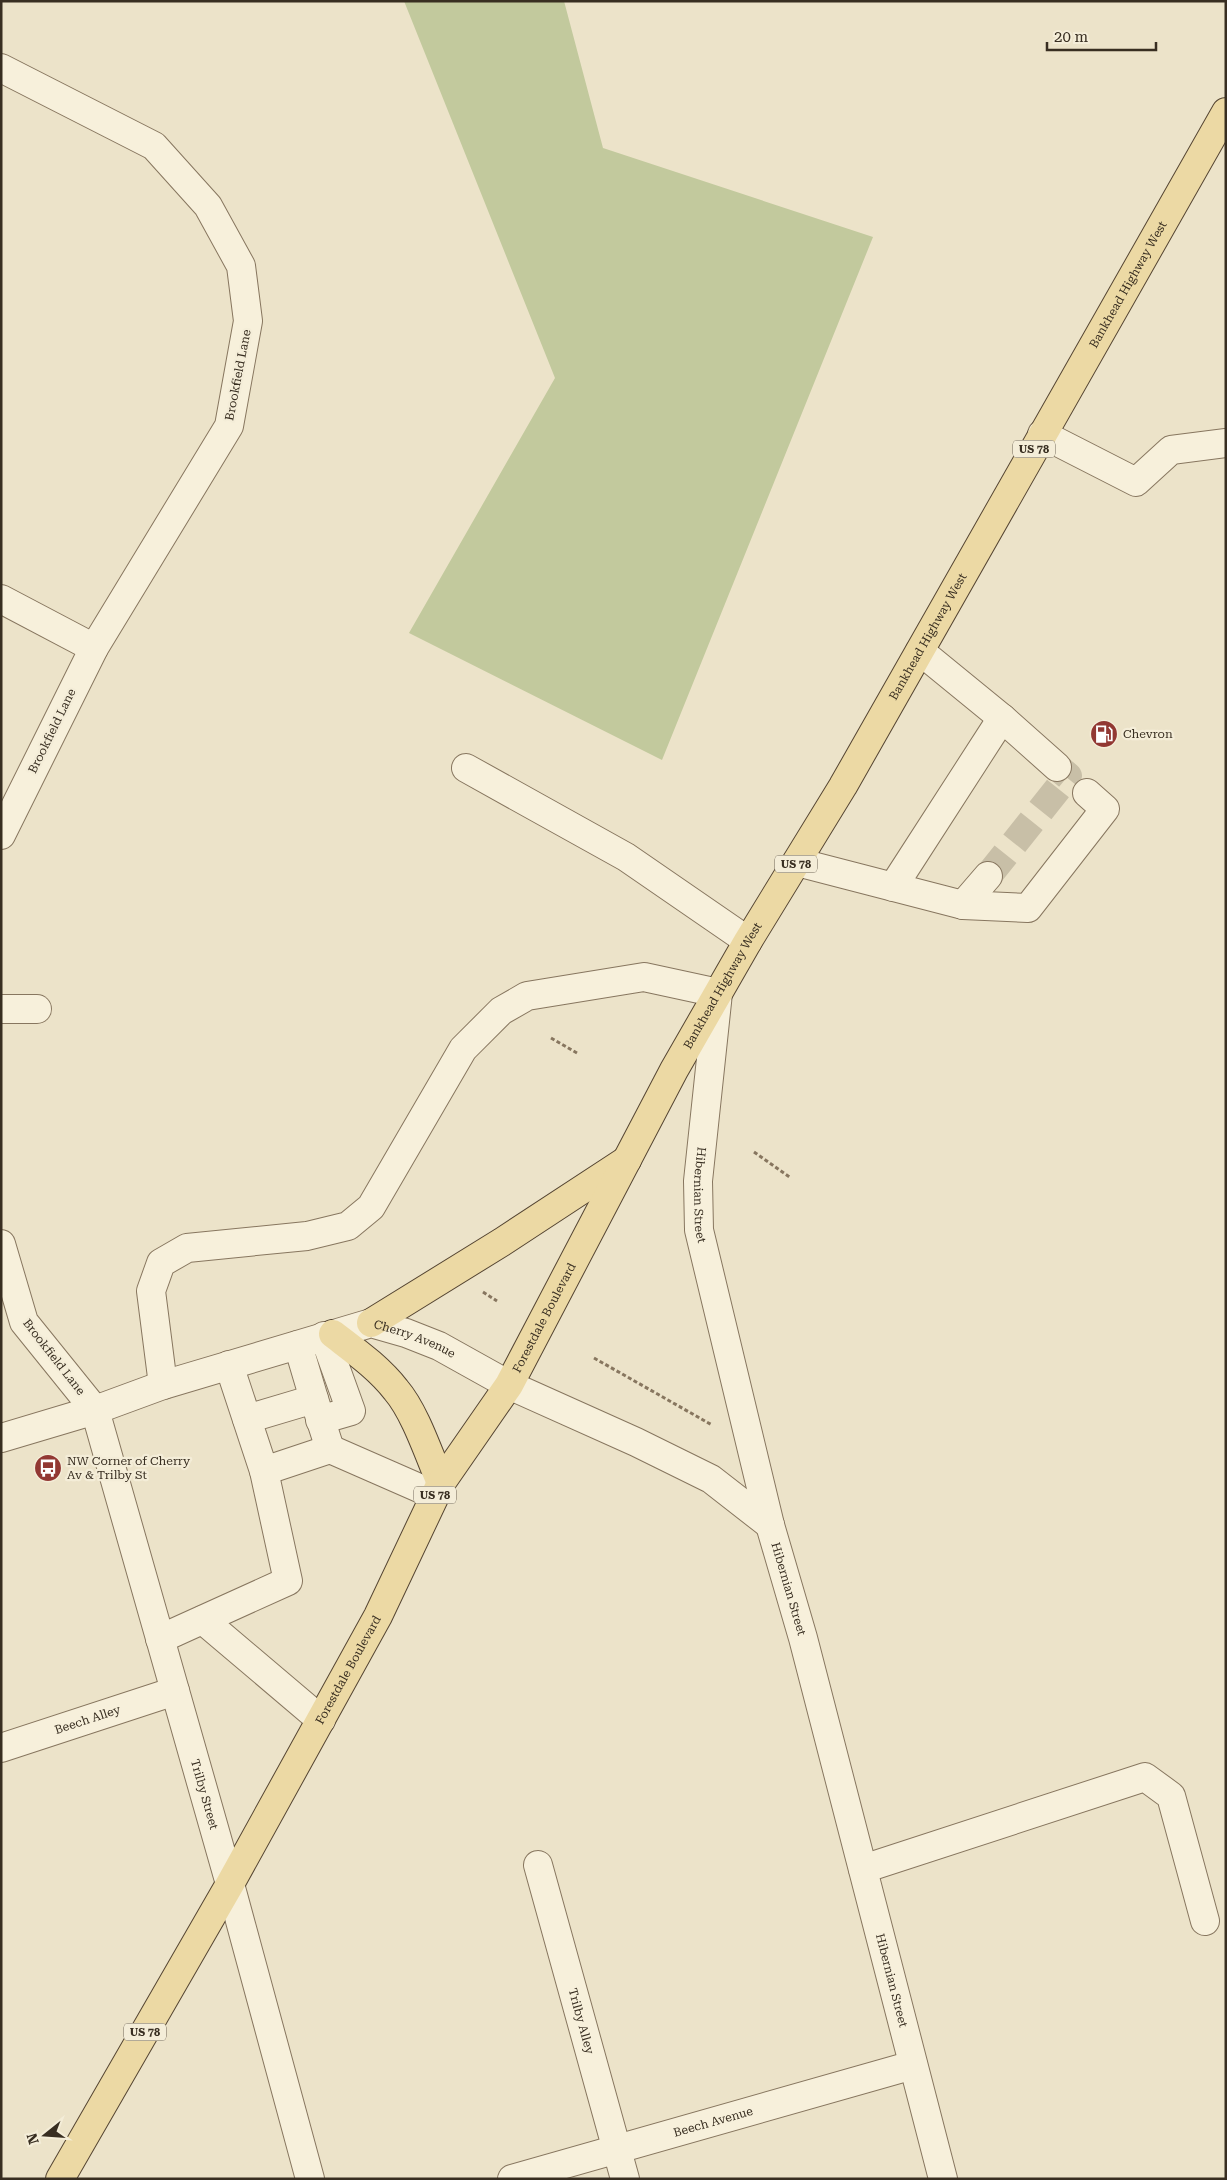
<svg xmlns="http://www.w3.org/2000/svg" width="1227" height="2180" font-family="'Roboto Serif',serif">
<style>
.green{fill:#c2c99d}
.lines{fill:none;stroke-linecap:round;stroke-linejoin:round}
.minor-tunnel{stroke:#c8bfa7;stroke-width:28;stroke-dasharray:28 14;stroke-linecap:butt}
.minor-casing{stroke:#87765f;stroke-width:30}
.major-casing{stroke:#554532;stroke-width:30}
.path{stroke:#87765f;stroke-width:3;stroke-dasharray:4 2.5;stroke-linecap:butt}
.minor{stroke:#f7f0db;stroke-width:28}
.major{stroke:#ecd9a4;stroke-width:28}
.labels{text-anchor:middle;dominant-baseline:central;stroke-width:4.5;stroke-linejoin:round;paint-order:stroke}
.shield{fill:#f4edd8;stroke:#706758;stroke-width:1}
.shield-label{font-size:11px;font-weight:bold;fill:#382e21}
.street-label{font-size:12px;fill:#382e21;stroke:#f4edd8}
.poi-label{font-size:12px;fill:#382e21;stroke:#f4edd8;text-anchor:start}
</style>
<rect width="100%" height="100%" fill="#ece3c9"/>
<!-- green -->
<path class="green" d="M404 1H564L603 148 873 237 662 760 409 633 555 378Z"/>
<g class="lines">
<!-- minor-tunnel -->
<path class="minor-tunnel" d="M988 876 1068 776 1057 767"/>
<!-- minor casing -->
<g class="minor-casing">
<g id="minor">
<path d="M1 68 154 146 208 206 241 266 248 321 229 426 94 648 1 835"/>
<path d="M1042 434 1136 482 1171 450 1226 443"/>
<path d="M1 599 94 648"/>
<path d="M920 651 1002 718 1057 767"/>
<path d="M466 768 626 857 748 941"/>
<path d="M797 862 963 905 988 876"/>
<path d="M893 887 1002 718"/>
<path d="M963 905 1028 908 1105 809 1087 793"/>
<path d="M1 1009H37"/>
<path id="s1" d="M1 1244 24 1322 95 1410 230 1884 310 2179"/>
<path d="M298 1345 314 1399"/>
<path d="M229 1365 264 1471 330 1449 435 1495"/>
<path id="s2" d="M163 1385 151 1291 161 1263 187 1248 307 1236 348 1226 371 1207 463 1049 501 1011 527 996 644 977 718 993 698 1181 699 1230 770 1525 803 1638 943 2179"/>
<path d="M247 1419 314 1399 330 1449"/>
<path d="M320 1420 351 1411 324 1336"/>
<path id="s3" d="M1 1438 95 1410 163 1385 371 1323 406 1333 439 1346 509 1385 636 1442 711 1479 770 1525"/>
<path d="M203 1620 321 1720"/>
<path d="M160 1639 288 1581 264 1471"/>
<path id="s4" d="M1 1748 175 1691"/>
<path id="s5" d="M538 1865 625 2179"/>
<path d="M863 1869 1145 1777 1171 1796 1205 1921"/>
<path id="s6" d="M512 2179 913 2065"/>
</g>
</g>
<!-- major casing -->
<g class="major-casing">
<g id="major">
<path d="M371 1323 502 1242 627 1160"/>
<path d="M333 1334C355 1351 379 1368 396 1390 415 1412 429 1455 441 1483"/>
<path id="s7" d="M60 2179 230 1884 378 1616 441 1483 509 1385 674 1070 748 941 843 786 1226 112"/>
</g>
</g>
<!-- path -->
<path class="path" d="M551 1038 577 1053
M754 1152 791 1178
M483 1292 497 1301
M594 1358 712 1425"/>
<!-- minor -->
<use href="#minor" class="minor"/>
<!-- major -->
<use href="#major" class="major"/>
</g>
<!-- icons -->
<defs>
<g id="fuel-disc" transform="scale(1.4375)"><circle r="9.5" fill="#923833" stroke="#f4edd8"/><path d="M-5.5-6h7V0h2V4h1.3V-2.5L3-4.5l.8-.8L6-3V5H2.5V1h-1V6h-7ZM-4.2-4.7v3.2H.2V-4.7Z" fill="#fff"/></g>
<g id="bus-disc" transform="scale(1.4375)"><circle r="9.5" fill="#923833" stroke="#f4edd8"/><path d="M-5-6H5V4H4V6H2V4H-2V6H-4V4H-5ZM-3.5-4V0h7V-4ZM-3.5 1.2v1.5H-2V1.2ZM2 1.2v1.5H3.5V1.2Z" fill="#fff"/></g>
</defs>
<g fill-rule="evenodd">
<use href="#fuel-disc" x="1104" y="734"/>
<use href="#bus-disc" x="48" y="1468"/>
</g>
<g class="labels">
<!-- shield labels -->
<g class="shield">
<rect x="1013" y="440.5" width="42" height="17" rx="4"/>
<rect x="775" y="855.5" width="42" height="17" rx="4"/>
<rect x="414" y="1486.5" width="42" height="17" rx="4"/>
<rect x="124" y="2023.5" width="42" height="17" rx="4"/>
</g>
<g class="shield-label">
<text x="1034" y="449">US 78</text>
<text x="796" y="864">US 78</text>
<text x="435" y="1495">US 78</text>
<text x="145" y="2032">US 78</text>
</g>
<!-- street labels -->
<g class="street-label">
<text stroke="none"><textPath href="#s7" startOffset="2176">Bankhead Highway West</textPath></text>
<text transform="translate(238 375) rotate(-79)">Brookfield Lane</text>
<text stroke="none"><textPath href="#s7" startOffset="1771">Bankhead Highway West</textPath></text>
<text transform="translate(52 731) rotate(-64)">Brookfield Lane</text>
<text stroke="none"><textPath href="#s7" startOffset="1366">Bankhead Highway West</textPath></text>
<text stroke="none"><textPath href="#s2" startOffset="1011">Hibernian Street</textPath></text>
<text stroke="none"><textPath href="#s7" startOffset="989">Forestdale Boulevard</textPath></text>
<text stroke="none"><textPath href="#s3" startOffset="434">Cherry Avenue</textPath></text>
<text transform="translate(54 1357) rotate(52)">Brookfield Lane</text>
<text stroke="none"><textPath href="#s2" startOffset="1416">Hibernian Street</textPath></text>
<text stroke="none"><textPath href="#s7" startOffset="585">Forestdale Boulevard</textPath></text>
<text stroke="none"><textPath href="#s4" startOffset="91">Beech Alley</textPath></text>
<text stroke="none"><textPath href="#s1" startOffset="594">Trilby Street</textPath></text>
<text stroke="none"><textPath href="#s2" startOffset="1821">Hibernian Street</textPath></text>
<text stroke="none"><textPath href="#s5" startOffset="162">Trilby Alley</textPath></text>
<text stroke="none"><textPath href="#s6" startOffset="209">Beech Avenue</textPath></text>
</g>
<!-- poi labels -->
<g class="poi-label">
<text x="1123" y="734">Chevron</text>
<text x="67" y="1461">NW Corner of Cherry<tspan x="67" dy="14">Av &amp; Trilby St</tspan></text>
</g>
</g>
<!-- border -->
<rect width="1227" height="2180" fill="none" stroke="#382e21" stroke-width="5"/>
<!-- north arrow -->
<g transform="translate(45 2135) rotate(253)" stroke="#f4edd8" stroke-width="4" paint-order="stroke">
<path d="M0-4L9 19L0 12L-9 19Z" fill="#382e21"/>
<text y="-8" font-size="14" font-weight="bold" text-anchor="middle" fill="#382e21">N</text>
</g>
<!-- scale -->
<path d="M1047 42v8h109v-8" fill="none" stroke="#382e21" stroke-width="2.5"/>
<text x="1054" y="42" font-size="15" fill="#382e21" stroke="#f4edd8" stroke-width="4" paint-order="stroke">20 m</text>
</svg>
